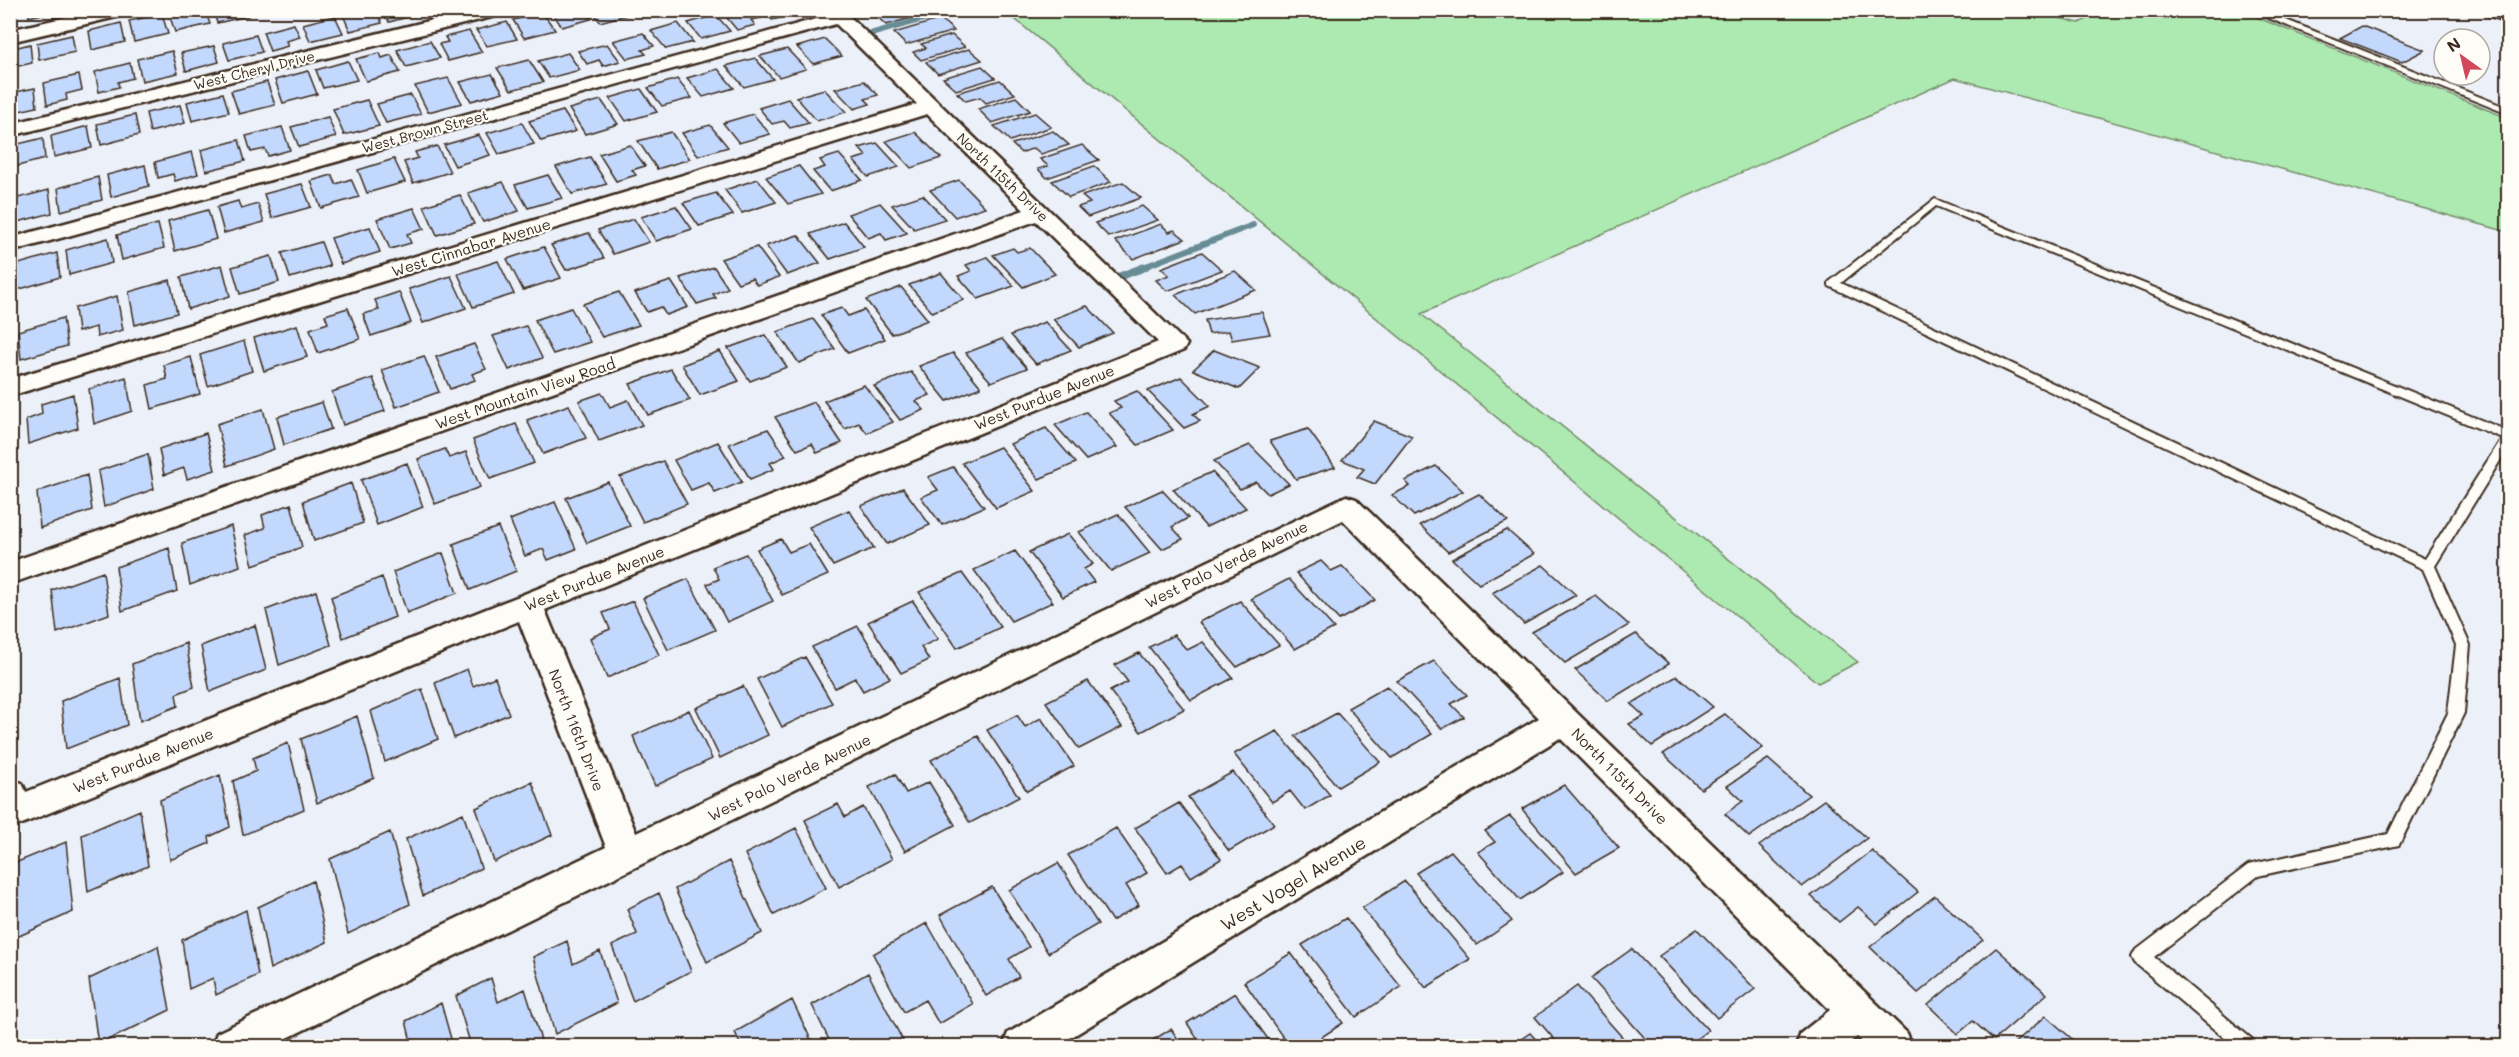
<svg xmlns="http://www.w3.org/2000/svg" width="2519" height="1057" font-family="Mali,sans-serif">
<style>
.green{fill:#adeab1;stroke:#748a68;stroke-width:1.5}
.lines{fill:none;stroke-linecap:round;stroke-linejoin:round}
.stream-far1{stroke:#678c95;stroke-width:6}
.stream{stroke:#678c95;stroke-width:8}
.building{fill:#c3d8fd;stroke:#3b2a1e;stroke-width:1.5}
.service-casing{stroke:#3b2a1e;stroke-width:4}
.minor-casing{stroke:#3b2a1e;stroke-width:5}
.service{fill:#fdfcf7;fill-rule:evenodd}
.minor{fill:#fdfcf7;fill-rule:evenodd}
.labels{text-anchor:middle;dominant-baseline:central;stroke-width:4.5;stroke-linejoin:round;paint-order:stroke}
.far-street-label{font-size:14px;fill:#3b2a1e;stroke:#fdfcf7}
.street-label{font-size:15px;fill:#3b2a1e;stroke:#fdfcf7}
.near-street-label{font-size:18px;fill:#3b2a1e;stroke:#fdfcf7}
</style>
<rect width="100%" height="100%" fill="#ecf1f9"/>
<filter id="ink" filterUnits="userSpaceOnUse"><feTurbulence type="fractalNoise" baseFrequency=".0167" numOctaves="2"/><feDisplacementMap in="SourceGraphic" scale="12" xChannelSelector="R" yChannelSelector="G"/><feConvolveMatrix kernelMatrix="1 2 1 2 8 2 1 2 1" color-interpolation-filters="sRGB"/></filter>
<g filter="url(#ink)">
<!-- green -->
<path class="green" d="M2032 11 2079 23 2104 11H2241L2508 118V232L1955 78 1421 314 1858 662 1818 683 1005 11Z"/>
<g class="lines">
<!-- stream-far1 -->
<path class="stream-far1" d="M860 37 954 10
M1141 268 1253 225"/>
<!-- stream -->
<path class="stream" d="M1110 280 1145 267"/>
</g>
<!-- building -->
<path class="building" d="M28 10H59L29 17Z
M181 10H205L210 24 175 32 170 17 182 14Z
M213 10H246L248 16 217 23Z
M360 10H376L382 23 350 31 343 15Z
M384 10H417L419 14 389 22Z
M585 10 591 19 562 27 551 11Z
M592 10H627L630 14 600 22Z
M728 10H754L761 18 751 20 755 25 737 30 722 12Z
M763 10H794L786 13 789 16 772 20Z
M882 10H922L925 14 886 25 873 13Z
M543 13 555 30 524 38 513 20Z
M162 14 168 34 134 42 129 21Z
M716 15 730 31 701 39 688 23Z
M335 16 343 33 310 41 303 24Z
M941 19 954 31 906 45 894 33Z
M507 22 517 39 487 46 476 30Z
M121 23 125 42 92 50 89 31Z
M678 23 693 42 666 49 651 31Z
M294 24 300 37 286 41 288 46 270 51 263 32Z
M2362 26 2425 50 2402 62 2340 38Z
M469 31 482 52 448 61 439 44 448 42 445 37Z
M643 33 654 46 642 50 646 54 627 59 613 41Z
M72 35 75 52 39 60 37 43Z
M256 35 262 52 229 60 223 43Z
M952 35 965 47 921 60 913 52 926 48 921 44Z
M825 39 842 56 813 64 797 47Z
M430 41 440 58 406 67 397 50Z
M30 44 32 63 10 68V49Z
M607 44 620 61 603 66 599 60 587 64 578 51Z
M214 46 219 62 186 71 181 53Z
M787 49 806 69 779 77 760 56Z
M969 49 982 60 938 74 926 62Z
M172 51 178 73 142 81 137 59Z
M380 53 382 58 391 55 400 72 366 81 356 59Z
M568 53 580 70 549 78 538 61Z
M755 58 773 79 744 87 726 66Z
M529 60 543 82 511 90 497 68Z
M348 61 357 80 323 88 316 70Z
M130 63 133 78 118 82 119 87 99 92 95 72Z
M982 66 995 78 956 90 943 78Z
M718 69 734 88 703 97 687 78Z
M308 71 317 94 283 103 275 80Z
M492 74 503 92 471 101 460 82Z
M79 75 82 90 66 94 67 100 47 105 44 83Z
M448 78 462 103 428 112 415 86Z
M677 79 692 98 662 106 648 88Z
M1000 80 1015 94 986 103 980 97 966 101 957 93Z
M864 81 878 95 865 99 870 104 854 109 835 89Z
M267 82 275 105 239 114 231 91Z
M35 88 37 107 10 113V93Z
M641 89 657 112 626 121 610 98Z
M824 89 846 112 817 121 796 97Z
M223 93 229 112 192 121 187 102Z
M411 95 421 114 386 123 377 104Z
M1016 97 1030 111 992 123 978 109Z
M788 99 809 123 790 128 784 121 772 124 759 108Z
M367 100 379 126 344 135 333 109Z
M601 100 618 124 585 134 569 109Z
M180 105 185 123 150 132 146 113Z
M563 111 576 131 541 141 529 121Z
M1035 113 1051 127 1010 141 994 126Z
M753 114 770 134 739 143 723 123Z
M135 115 139 135 101 145 97 124Z
M328 117 336 137 299 147 291 127Z
M522 123 534 144 499 154 487 133Z
M710 125 728 147 698 156 682 133Z
M88 126 92 148 54 157 51 136Z
M282 127 290 150 268 156 265 149 251 152 246 136Z
M1053 131 1069 145 1041 154 1034 148 1021 153 1012 144Z
M671 132 690 159 657 169 638 141Z
M915 132 941 158 911 168 886 141Z
M479 135 490 155 455 166 444 145Z
M43 138 45 159 10 168V146Z
M239 140 245 161 206 171 201 150Z
M877 143 899 167 868 177 853 160 866 156 859 148Z
M630 145 645 166 632 170 636 175 616 181 599 154Z
M1082 145 1099 160 1047 178 1038 169 1048 166 1040 159Z
M437 146 450 172 413 183 404 162 418 158 415 152Z
M192 152 198 174 175 181 173 174 158 178 155 162Z
M839 154 862 180 830 191 813 171 825 167 820 160Z
M590 157 607 184 572 194 556 167Z
M394 159 405 182 367 193 358 170Z
M145 165 149 186 111 197 107 175Z
M799 166 821 194 788 204 766 177Z
M1094 166 1111 182 1069 197 1052 181Z
M332 175 336 184 351 179 359 197 321 208 311 181Z
M548 175 562 198 528 208 515 185Z
M98 177 102 200 61 211 58 188Z
M758 179 776 202 742 213 725 190Z
M959 180 985 207 955 217 930 190Z
M503 182 519 211 483 222 468 193Z
M1123 182 1141 198 1088 217 1078 207 1090 203 1082 196Z
M302 184 311 207 272 218 264 194Z
M49 190 52 213 10 224V200Z
M716 193 733 215 699 226 683 203Z
M460 195 474 224 437 235 424 206Z
M923 195 945 219 914 229 892 205Z
M238 201 241 209 258 204 264 222 224 233 217 207Z
M880 203 907 233 886 240 881 233 868 238 848 214Z
M676 206 692 229 656 241 641 217Z
M1142 206 1158 220 1109 237 1095 223Z
M414 208 424 229 407 234 411 243 390 249 377 219Z
M208 210 216 239 175 251 168 221Z
M634 219 649 242 613 254 598 230Z
M844 222 864 247 830 259 810 234Z
M158 224 164 248 122 260 117 235Z
M1161 224 1169 232 1174 230 1185 239 1133 259 1115 241Z
M370 227 380 252 341 264 331 238Z
M589 233 604 258 566 270 551 245Z
M798 235 820 263 787 275 766 246Z
M108 238 112 263 69 275 66 250Z
M321 242 330 266 290 278 282 253Z
M544 247 561 278 523 290 507 259Z
M757 247 779 277 757 285 752 278 738 283 721 259Z
M1013 248 1017 252 1030 248 1055 274 1023 287 993 255Z
M1202 252 1222 270 1167 291 1156 280 1169 275 1161 268Z
M57 253 60 277 17 290 15 265Z
M271 256 279 282 240 294 232 267Z
M987 257 1014 286 978 299 958 276 971 271 966 265Z
M498 261 514 294 473 307 458 274Z
M222 265 230 296 188 309 181 277Z
M714 267 728 288 713 294 716 298 697 304 680 278Z
M1235 271 1256 290 1195 314 1175 295Z
M941 273 964 300 932 312 909 285Z
M451 276 466 308 423 323 409 289Z
M170 280 177 313 135 325 129 292Z
M671 281 688 307 666 315 661 307 647 312 635 293Z
M901 287 928 320 892 334 866 300Z
M399 292 411 323 371 336 363 314 379 310 375 300Z
M619 292 639 325 602 337 583 304Z
M117 296 123 330 97 337 96 327 78 332 75 308Z
M1087 306 1113 333 1079 347 1053 319Z
M348 308 360 339 318 353 310 329 328 323 325 315Z
M571 308 590 342 553 354 535 320Z
M842 308 848 316 864 310 885 339 848 353 821 315Z
M1262 312 1270 334 1232 340 1229 331 1209 334 1205 320Z
M63 318 67 346 21 359 18 331Z
M813 319 835 349 799 363 777 332Z
M1045 322 1071 350 1036 364 1011 335Z
M297 325 307 357 264 371 254 338Z
M526 326 542 358 509 370 493 336Z
M765 335 787 367 750 381 728 348Z
M1002 339 1027 368 991 382 966 353Z
M244 341 252 371 208 386 200 355Z
M474 344 486 369 472 374 475 380 450 389 436 357Z
M1214 350 1260 368 1239 389 1193 370Z
M720 351 739 381 700 395 682 365Z
M953 353 981 387 947 401 919 366Z
M424 356 439 392 396 407 382 370Z
M191 357 200 394 152 409 147 385 167 379 164 365Z
M671 369 690 400 648 415 630 384Z
M911 372 930 395 916 401 924 410 900 420 874 386Z
M126 377 132 411 94 424 89 389Z
M1181 377 1210 406 1193 414 1200 421 1184 428 1148 391Z
M373 378 385 411 343 425 332 392Z
M864 385 893 422 867 433 859 423 845 429 824 401Z
M1137 391 1173 430 1138 445 1109 413 1121 408 1114 401Z
M602 393 610 407 628 400 642 425 599 441 579 401Z
M73 394 78 428 28 444 26 420 42 414 41 404Z
M322 402 331 429 284 445 277 417Z
M814 402 842 443 817 453 812 444 797 450 775 417Z
M569 405 586 438 543 454 527 420Z
M263 409 274 449 227 466 217 424Z
M1086 412 1117 447 1086 460 1055 425Z
M1374 421 1412 436 1375 484 1357 477 1364 469 1342 460Z
M516 424 534 463 490 479 473 440Z
M1046 428 1076 463 1039 479 1010 444Z
M768 429 786 456 770 463 774 469 750 479 729 444Z
M1308 429 1335 467 1296 479 1270 441Z
M206 433 215 470 187 479 184 468 164 475 159 449Z
M718 442 742 482 715 493 709 483 691 490 674 460Z
M1250 445 1289 484 1268 494 1256 482 1240 489 1214 461Z
M1000 447 1035 491 996 508 962 463Z
M445 449 449 458 466 452 480 487 435 504 418 459Z
M148 454 154 489 104 507 98 471Z
M663 461 687 504 643 522 620 477Z
M407 463 423 507 377 525 361 480Z
M1436 466 1463 491 1414 516 1392 495 1410 486 1405 481Z
M953 467 984 507 942 525 921 497 938 490 928 477Z
M1212 472 1246 508 1206 527 1173 489Z
M87 475 92 510 40 528 37 492Z
M608 482 630 526 587 543 566 498Z
M351 483 363 523 314 541 303 501Z
M903 488 930 525 887 544 861 506Z
M1162 490 1188 518 1172 527 1183 539 1162 549 1125 507Z
M1479 494 1508 521 1448 552 1420 525Z
M555 502 576 549 548 560 543 549 525 556 510 520Z
M291 504 302 547 253 565 245 535 265 528 262 515Z
M849 510 874 548 833 566 809 527Z
M1118 514 1150 553 1111 571 1079 532Z
M231 526 240 566 190 585 182 543Z
M498 527 516 571 470 590 453 544Z
M1507 530 1534 554 1479 584 1452 559Z
M1068 534 1093 564 1084 569 1094 582 1063 597 1029 552Z
M781 539 789 552 809 544 828 575 782 595 757 549Z
M169 548 177 591 122 611 116 567Z
M1015 551 1053 602 1011 621 974 570Z
M443 553 457 593 407 613 393 572Z
M746 554 773 601 727 622 707 584 719 579 713 567Z
M1321 561 1331 571 1342 566 1375 600 1339 620 1296 573Z
M1543 565 1576 595 1524 624 1492 593Z
M103 572 109 614 57 633 52 590Z
M962 573 1001 627 957 648 919 592Z
M382 577 395 617 343 638 331 597Z
M688 579 715 630 668 650 643 598Z
M1289 579 1334 628 1295 649 1251 599Z
M316 591 331 645 279 665 266 610Z
M1596 596 1629 625 1565 663 1532 632Z
M633 601 659 655 607 678 590 638 610 629 603 613Z
M913 601 938 639 921 647 929 660 901 673 868 622Z
M1240 601 1279 645 1237 667 1199 622Z
M255 625 266 670 210 692 201 646Z
M858 626 890 678 863 691 855 678 835 688 812 647Z
M1636 634 1669 664 1608 701 1575 670Z
M1174 635 1187 650 1203 642 1233 678 1191 700 1149 647Z
M186 643 194 687 176 694 178 706 140 721 132 664Z
M1139 653 1184 709 1141 732 1110 691 1128 682 1115 665Z
M805 657 832 703 782 727 757 679Z
M1434 661 1467 695 1451 704 1464 717 1442 729 1397 681Z
M467 669 473 686 495 677 509 714 454 738 435 683Z
M1677 676 1713 707 1652 746 1629 724 1644 716 1631 704Z
M120 678 127 725 66 749 61 701Z
M1088 681 1122 727 1079 749 1046 702Z
M743 686 768 735 720 758 696 708Z
M1387 686 1432 734 1392 758 1348 708Z
M422 689 438 739 385 762 371 711Z
M689 710 712 759 655 786 633 736Z
M1337 713 1380 762 1338 787 1295 736Z
M1725 714 1763 748 1701 789 1663 754Z
M1017 715 1025 727 1041 718 1074 766 1027 791 987 730Z
M357 716 374 778 317 803 301 739Z
M1277 731 1330 795 1305 810 1290 791 1272 802 1234 754Z
M978 736 1019 797 970 823 931 760Z
M288 743 304 809 243 835 233 781 256 771 253 758Z
M1768 759 1809 795 1749 837 1725 814 1743 801 1727 786Z
M1233 772 1274 824 1229 851 1188 797Z
M895 774 906 793 929 782 955 825 905 851 869 787Z
M220 775 230 827 209 837 210 843 170 860 160 800Z
M532 782 552 835 494 862 476 808Z
M1564 785 1619 848 1576 873 1522 809Z
M1824 800 1867 838 1802 887 1759 846Z
M1179 803 1221 859 1191 877 1182 864 1167 873 1135 828Z
M838 804 845 817 863 807 892 859 839 887 805 820Z
M140 810 148 866 88 892 82 835Z
M463 813 481 868 423 896 406 839Z
M1510 816 1563 872 1520 900 1478 852 1495 842 1485 831Z
M796 828 826 888 774 915 745 854Z
M1116 828 1147 873 1126 885 1139 905 1112 921 1068 855Z
M390 832 410 904 348 934 330 859Z
M66 842 73 912 10 940V865Z
M1451 851 1512 921 1477 945 1416 873Z
M1872 851 1918 892 1877 924 1858 907 1839 922 1811 896Z
M729 861 762 933 707 962 675 889Z
M1058 863 1098 924 1048 953 1009 890Z
M313 881 327 942 270 969 258 907Z
M1405 881 1470 959 1426 988 1362 908Z
M992 887 1029 947 1009 959 1019 977 986 996 940 915Z
M659 893 691 971 633 1001 612 946 637 934 627 909Z
M1935 896 1983 940 1918 993 1870 947Z
M246 910 258 975 216 995 213 978 189 989 182 940Z
M1346 918 1401 987 1356 1017 1302 945Z
M927 923 973 1004 939 1024 925 1000 904 1012 873 954Z
M1697 929 1755 989 1717 1018 1659 956Z
M567 941 573 964 600 951 617 1003 555 1034 533 957Z
M158 946 170 1010 98 1045 89 979Z
M1996 948 2047 994 1994 1040 1973 1021 1958 1034 1928 1005Z
M1632 949 1708 1030 1687 1046H1652L1591 978Z
M1291 953 1343 1023 1308 1046H1289L1244 982Z
M868 973 904 1043 898 1046H832L812 1005Z
M491 978 498 1002 525 989 541 1040 529 1046H471L456 996Z
M1577 986 1630 1046H1560L1535 1017Z
M1235 993 1273 1046H1202L1187 1023Z
M792 1000 814 1046H741L735 1032Z
M441 1003 453 1046H412L406 1021Z
M2046 1016 2080 1046H2011Z
M1171 1029 1183 1046H1143Z
M1530 1033 1542 1046H1511Z"/>
<g class="lines">
<!-- service casing -->
<g class="service-casing">
<path id="service" d="M2248 10H2261L2508 108V114Z
M1935 199 2508 431V448L2435 566 2470 645 2464 713 2399 845 2258 876 2154 957 2253 1040 2256 1046H2234L2135 963 2132 957 2135 951 2248 865 2388 834 2448 713 2456 645 2423 569 1829 286V282ZM1936 206 2502 438 2425 559 1841 283Z"/>
</g>
<!-- minor casing -->
<g class="minor-casing">
<path id="minor" d="M97 10H132L129 14 10 42V30Z
M473 10H507L504 14 10 136V124Z
M823 10H843L1187 344 1184 350 545 610 636 833 1346 496 1356 499 1907 1033 1912 1046H1867L1857 1037 1845 1046H1796L1801 1033 1830 1010 1560 738 1057 1046H1003L1008 1033 1539 718 1343 520 271 1046H212L217 1033 606 847 519 621 12 828 10 779 22 783 26 792 1158 342 1036 221 10 584V562L1024 210 927 114 10 396V379L917 104 836 24 10 252V238L827 16Z
M2482 10 2508 11V22L2485 14Z"/>
</g>
<!-- service -->
<use href="#service" class="service"/>
<!-- minor -->
<use href="#minor" class="minor"/>
</g>
</g>
<g class="labels">
<!-- far-street labels -->
<g class="far-street-label">
<text transform="translate(254 70) rotate(-14)">West Cheryl Drive</text>
<text transform="translate(425 131) rotate(-15)">West Brown Street</text>
<text transform="translate(1003 177) rotate(44)">North 115th Drive</text>
</g>
<!-- street labels -->
<g class="street-label">
<text transform="translate(471 247) rotate(-17)">West Cinnabar Avenue</text>
<text transform="translate(525 393) rotate(-19)">West Mountain View Road</text>
<text transform="translate(1044 397) rotate(-22)">West Purdue Avenue</text>
<text transform="translate(1226 564) rotate(-26)">West Palo Verde Avenue</text>
<text transform="translate(594 578) rotate(-22)">West Purdue Avenue</text>
<text transform="translate(577 730) rotate(69)">North 116th Drive</text>
<text transform="translate(143 760) rotate(-22)">West Purdue Avenue</text>
<text transform="translate(1620 776) rotate(45)">North 115th Drive</text>
<text transform="translate(789 777) rotate(-26)">West Palo Verde Avenue</text>
</g>
<!-- near-street labels -->
<g class="near-street-label">
<text transform="translate(1293 883) rotate(-31)">West Vogel Avenue</text>
</g>
</g>
<!-- margin -->
<rect width="2519" height="1057" fill="none" stroke="#fdfcf7" stroke-width="36"/>
<rect x="18" y="18" width="2483" height="1021" fill="none" stroke="#3b2a1e" stroke-width="2" filter="url(#ink)"/>
<!-- north arrow -->
<g transform="translate(2462 57) rotate(326)"><circle r="28" fill="#fdfcf7" stroke="#afa8a0" stroke-width="1.5"/>
<path d="M0-4.5L10 22L0 15L-10 22Z" fill="#d1495b"/>
<text y="-9" font-size="16" font-weight="bold" text-anchor="middle" fill="#3b2a1e">N</text>
</g>
</svg>
